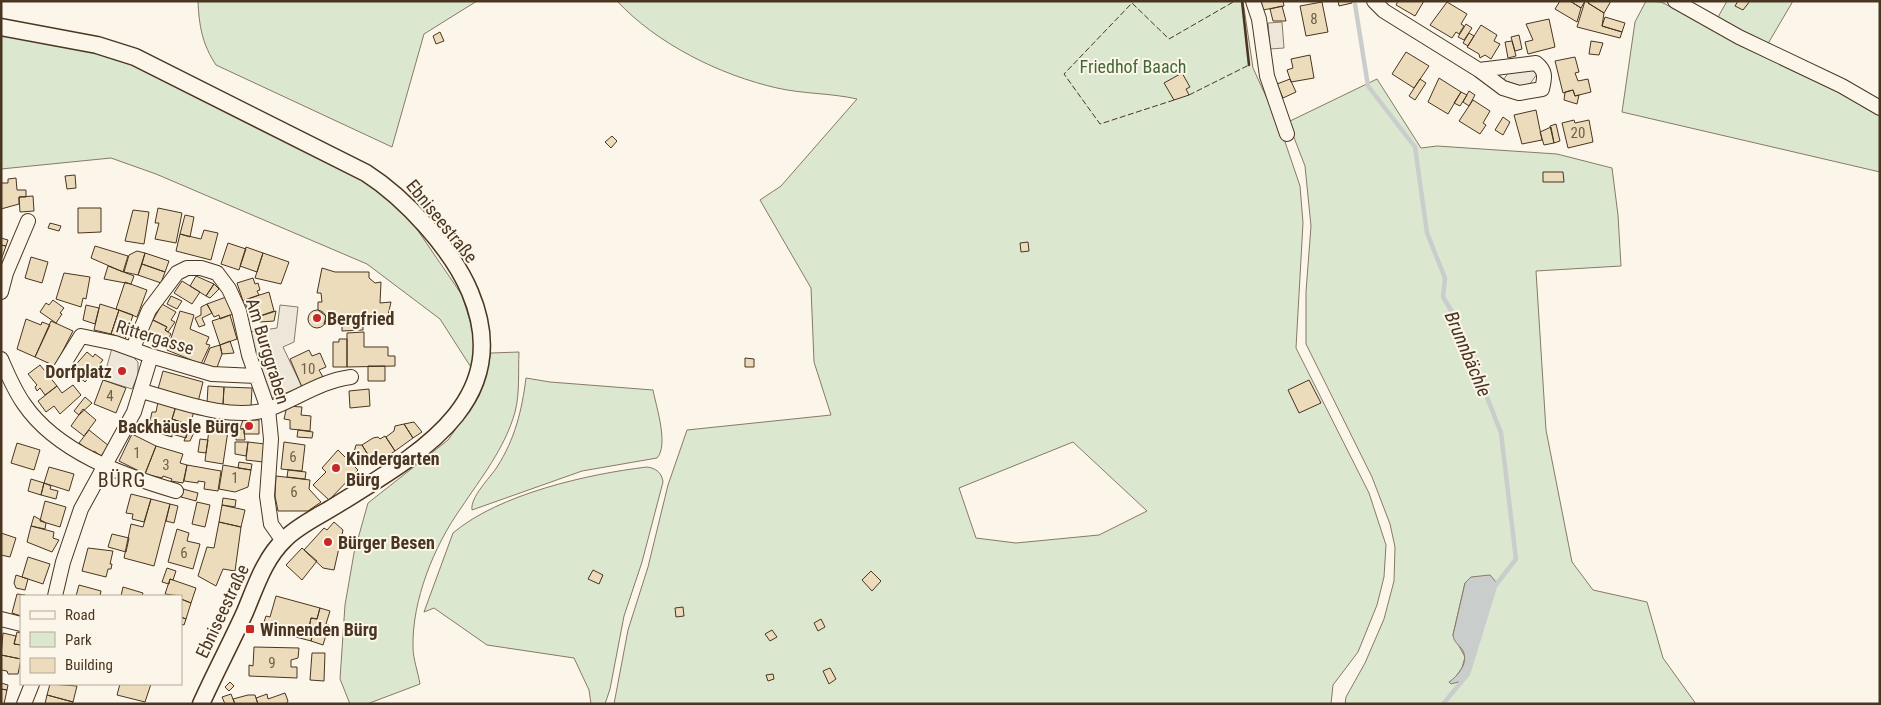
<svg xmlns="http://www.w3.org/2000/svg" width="1881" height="705" font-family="'Roboto Condensed',sans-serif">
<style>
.green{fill:#dce7d0;stroke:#887966;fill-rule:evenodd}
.parking{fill:#ede7d9;stroke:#887966}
.water{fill:#c9cecd;stroke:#887966}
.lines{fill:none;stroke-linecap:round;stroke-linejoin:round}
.stream{stroke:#c9cecd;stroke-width:4.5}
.building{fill:#ecdcbc;stroke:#4a3520}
.minor-casing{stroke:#4a3520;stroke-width:16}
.tertiary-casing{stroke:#4a3520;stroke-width:19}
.minor{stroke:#fbf6e9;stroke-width:14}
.tertiary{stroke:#fbf6e9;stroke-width:16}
.fence{stroke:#4a3520;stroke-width:1;stroke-dasharray:6 2.5;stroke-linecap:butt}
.wall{stroke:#4a3520;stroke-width:2.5}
.poi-dot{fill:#c62828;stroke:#fbf6e9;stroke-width:2}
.labels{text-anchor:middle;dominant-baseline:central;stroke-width:4;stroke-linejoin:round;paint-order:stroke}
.number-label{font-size:15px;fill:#725f47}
.park-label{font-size:18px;fill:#436837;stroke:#fbf6e9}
.street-label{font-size:18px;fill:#4a3520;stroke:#fbf6e9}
.poi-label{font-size:18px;font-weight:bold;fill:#4a3520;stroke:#fbf6e9;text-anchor:start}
.water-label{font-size:19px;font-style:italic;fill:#4a3520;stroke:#fbf6e9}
.quarter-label{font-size:20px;letter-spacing:1px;fill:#4a3520;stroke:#fbf6e9}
</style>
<rect width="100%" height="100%" fill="#fbf6e9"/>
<!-- green -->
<path class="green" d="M198 1H477L424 34 392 147 216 65C202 44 199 25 198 1Z
M617 1H1243L1253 68 1280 127 1300 186 1303 223 1296 348 1369 493 1386 545 1384 577 1377 605 1358 652 1333 685 1331 704H614L628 630 648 567 668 485 687 430 831 415 814 362 811 288 760 200 781 186 857 99C831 93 803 94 777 88 720 75 657 44 617 1ZM1073 442 1147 511 1099 535 1016 543 976 538 959 488Z
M1646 1 1661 2 1853 97 1880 114V172L1622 112 1635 22Z
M1727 1H1793L1766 47 1717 19Z
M1 31 68 43 133 62 379 188 412 222 462 295 474 334V372L440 319 367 264 156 174 111 158 1 169Z
M1377 79 1421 148 1437 146 1557 154 1612 168 1618 215 1621 266 1536 271 1546 430 1572 562 1593 590 1647 602 1663 658 1696 704H1345L1346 697 1365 663 1384 619 1394 581 1395 547 1390 524 1372 477 1306 344V292L1311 226 1305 166 1288 122ZM1465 583 1495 586 1468 674 1462 681 1454 679 1462 668 1465 657 1453 635Z
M519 352C518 372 520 393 515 412 505 448 481 478 461 508 434 546 412 600 413 647 413 659 418 672 420 684L367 704H350L340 679 345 605 354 553 368 503 448 440 479 396 491 353Z
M526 378 550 382 653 390C656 406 669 445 657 458L582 471 472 510C470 497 490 478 497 467 515 439 522 410 526 378Z
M647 467C656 468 662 473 663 482L642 562 624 616 610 689 605 704H591L589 690 574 658 487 645 434 608 424 612 453 533C499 494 588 474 647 467Z"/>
<!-- parking -->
<path class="parking" d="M1282 22 1284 48 1270 49 1268 23Z
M1529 67 1537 74 1527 88 1503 80 1512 68Z
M280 305 298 307 294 342 283 347 302 387 272 398 262 378 250 332 277 328Z
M112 348 130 354 138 362V375L132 389 103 380Z"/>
<!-- water -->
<path class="water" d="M1490 575 1496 582 1495 586 1468 674 1462 681 1451 684 1449 682C1458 676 1469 662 1463 651 1459 644 1454 643 1453 635L1465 583 1471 577Z"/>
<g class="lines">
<!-- stream -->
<path class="stream" d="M1355 4 1368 86 1415 147 1427 233 1445 278 1443 297 1457 320 1501 433 1516 559 1495 586 1468 674 1443 704"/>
</g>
<!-- building -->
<path class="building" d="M1261 1H1283L1284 6 1263 10Z
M1338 1H1352V3L1339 6Z
M1398 1H1424L1415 16 1396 5Z
M1560 1H1570L1581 8 1577 22 1555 9Z
M1570 1H1585L1581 8Z
M1585 1H1589L1588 3 1604 13 1602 26 1622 32 1620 38 1577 27Z
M1589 1H1611L1604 13 1588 3Z
M1738 1H1750L1743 10 1735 6Z
M1322 2 1328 32 1306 36 1300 6Z
M1447 2 1467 14 1461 24 1464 26 1459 34 1456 32 1452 38 1430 25Z
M1282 6 1286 21H1273L1270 9Z
M1605 17 1625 23 1622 32 1602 26Z
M1549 19 1555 47 1528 54 1525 42 1533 40 1526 24Z
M1466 24 1472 28 1464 40 1458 37Z
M1481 25 1497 35 1494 41 1500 44 1491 59 1485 55 1480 58 1479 54 1467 47Z
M440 32 444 41 436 44 433 36Z
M1469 33 1474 36 1468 46 1463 43Z
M1519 35 1522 49 1515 51 1511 37Z
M1512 41 1516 56 1508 58 1505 42Z
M1591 41 1603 43 1599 55 1589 54Z
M1406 52 1429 66 1414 88 1392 74Z
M1310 55 1314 78 1291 82 1287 70 1293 68 1291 59Z
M1575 57 1579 72 1575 73 1578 81 1588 79 1591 92 1575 96 1573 90 1563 93 1555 61Z
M1182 73 1190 87 1186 89 1189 95 1174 100 1164 83Z
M1439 78 1461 92 1448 114 1428 102Z
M1290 79 1296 92 1283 98 1277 84Z
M1420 79 1426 83 1415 100 1409 96Z
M1573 90 1575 96 1579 95 1577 104 1564 100 1565 92Z
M1469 91 1475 95 1469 106 1463 102Z
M1461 92 1467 95 1460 106 1454 103Z
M1473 100 1490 111 1483 123 1486 125 1480 134 1459 121Z
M1536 110 1542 140 1522 144 1514 115Z
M1503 117 1510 122 1503 135 1495 130Z
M1574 120 1575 123 1589 120 1593 142 1568 148 1562 123Z
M1556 124 1560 141 1554 143 1550 126Z
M1551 127 1554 143 1544 145 1540 132Z
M612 136 617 141 611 148 605 142Z
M1543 172H1563L1564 182H1543Z
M75 175 76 188 67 189 65 176Z
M16 178 17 190H26V197H19V204L1 209V183H8V179Z
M33 196 34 211 20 212 19 197Z
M78 208H101V232L78 233Z
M158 208 182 213 176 243 155 239 159 223H155Z
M133 210 149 212 144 244 125 241Z
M185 215 194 217 190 237 180 234Z
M50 223 61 226 59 231 48 228Z
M204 230 218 233 211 260 176 251 180 234 201 239Z
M1 238 8 240 6 246 1 245Z
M1028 242 1029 251 1021 252 1020 243Z
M228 243 246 249 239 270 221 264Z
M1 245 6 246 1 260Z
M95 246 128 256 123 272 91 258Z
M246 247 263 253 257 272 240 266Z
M137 251 145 253 138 275 124 272 129 255Z
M145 253 169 261 165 272 142 264Z
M263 253 289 262 281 284 255 278Z
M31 257 48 262 42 283 25 278Z
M142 264 165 272 161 283 138 275Z
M108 266 134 276 131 284 104 279Z
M322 268 335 272H369V278L375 283 381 282 380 303 391 302 386 324 366 325V322L363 323V330L342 331V323L324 324 326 316 318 310V302H322L321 293H317Z
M64 273 90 277 86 299 83 298 81 307 56 299Z
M196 276 214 284 206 296 190 286Z
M253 278 255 284 258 283 260 290 257 291 259 295 243 301 237 283Z
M182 281 200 292 192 304 174 293Z
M125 282 147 290 137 317 116 309Z
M214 284 219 289 210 298 206 296Z
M269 292 274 311 251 319 244 300Z
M171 296 182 301 177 309 167 304Z
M226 297 233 314 220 319 219 315 214 317 207 304Z
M53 300 64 308 60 313 62 314 56 323 40 312 46 303 49 305Z
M100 304 119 310 111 334 94 330Z
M162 304 176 312 171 320 175 322 168 332 165 330 167 327 153 320Z
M207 304 212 313 202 318 205 325 199 327 195 318 201 315V307Z
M86 305 99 308 95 324 83 320Z
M119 310 133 315 125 339 111 334Z
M308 319a9 9 0 1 1 18 0a9 9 0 1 1-18 0Z
M180 311 194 315 190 329 209 337 206 344 210 345 201 364 167 350Z
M276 311 274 321 260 322 258 317Z
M230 315 237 339 220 345 212 321Z
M26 319 41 325 42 322 50 325 35 357 17 349Z
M153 320 167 327 165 330 171 334 163 347 143 337Z
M51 321 73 331 55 366 35 357Z
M364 332V347H388V356H395V366L347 367V333Z
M339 339H347V367H333V342H339Z
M230 341 234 353 222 354 220 345Z
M220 345 222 354 216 370 203 365 210 348Z
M309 350 312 356 320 353 326 367 319 370 323 377 302 387 290 359Z
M87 352 93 357 95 354 103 360 85 382 71 370Z
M745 358 754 359V367H745Z
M40 365 57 386 45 395 40 388 37 391 35 387 37 385 28 374Z
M368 366H385V381H368Z
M163 371 203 382 198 402 158 389Z
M103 380 126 388 116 413 94 404Z
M1309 380 1321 403 1299 413 1288 390Z
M73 385 81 395 60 414 54 406 46 412 38 401 57 386 62 393Z
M208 386 224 387 223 405 207 404Z
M224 387 252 388 251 407 228 409V405H223Z
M369 389 370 406 350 408 349 391Z
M85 397 92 403 79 415 74 411Z
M158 402 176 406 172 419 190 425 186 438 172 434V437L148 430 152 412H156Z
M176 406 194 411 190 425 172 419Z
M287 406 302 407 301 415 311 416 310 431 290 429V420L284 419Z
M83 409 96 420 84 436 71 426Z
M243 420H259V434H244V429L240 428Z
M146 421 149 424 148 430 150 432 148 434 140 426Z
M210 422 229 424 223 464 205 461Z
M414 422 422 432 413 438 404 424Z
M404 424 413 438 395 451 386 437 394 431 395 426Z
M190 426 196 428 190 441H184Z
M237 429H244L245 440H236Z
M89 430 109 446 101 456 94 451 92 453 79 443Z
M298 430 313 432 312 438 297 437Z
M132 434 156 446 145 474 119 461Z
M385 436 395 451 374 465 362 445 373 438 378 437 380 439Z
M200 439 208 440 206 453 198 452Z
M235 442H248L246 456 235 454Z
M248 442 265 444 263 462 246 460Z
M284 442 305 445 302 471 281 469Z
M17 443 40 450 34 470 11 463Z
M356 445H362L369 456 362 461 354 452Z
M156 446 183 454 180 463 187 465 183 483 171 481 172 479 163 476 162 478 145 474Z
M338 450 358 470 329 500 313 485 326 472 322 468Z
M239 462 252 464 251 470 238 468Z
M187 465 221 471 218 491 204 489 205 482 198 481V483L184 481Z
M223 465 251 470 248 487 235 492 219 489Z
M49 467 74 474 69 491 44 483Z
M288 470 306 472 305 479 287 477Z
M276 476 310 480 309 489 321 502 308 511H278L275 496Z
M31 479 44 483 41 495 28 491Z
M44 483 51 486 50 489 58 491 56 499 41 495Z
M183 489 198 493 196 501 181 497Z
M131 494 151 499 144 522 132 519 133 514 126 513Z
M223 498 236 500 235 507 222 505Z
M151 499 170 504 154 566 124 558 131 524 143 527Z
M45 501 66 507 60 527 40 521Z
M197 502 210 505 205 527 192 524Z
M170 504 178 506 174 523 166 521Z
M222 505 245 510 241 527 219 522Z
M34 516 46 523 45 529 31 526Z
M219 522 241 527 235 571 223 569 216 586 198 576 207 547 214 548Z
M334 522 343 530 334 570 323 568 304 550 324 528 327 530Z
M31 526 54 532 53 538 59 540 52 552 27 542Z
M177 529 189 533 187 541 200 544 193 569 168 562Z
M1 533 16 538 10 557 1 555Z
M112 534 129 538 126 552 108 547Z
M88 548 113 551 110 564H112L111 569H108L106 577 82 571Z
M302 548 317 561 302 580 286 565Z
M28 557 50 564 43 584 22 577Z
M167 568 176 571 173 580 170 579 169 584 162 582Z
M593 570 603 575 599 584 588 579Z
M871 571 881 581 872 591 862 580Z
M16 575 28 579 25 590 16 588 14 583Z
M170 579 196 588 191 603 181 599V596L165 594Z
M79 585 101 591 100 596H76Z
M123 587 143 593 142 596H121Z
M17 594 25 595 21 596V616L12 613Z
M276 596 320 608 317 619 311 618 309 628 314 629 311 641 262 628 266 616 270 617Z
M181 599 191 603 186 619 181 617Z
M683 607 684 616 676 617 675 608Z
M320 608 330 611 326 624 329 625 323 645 311 641 314 629 309 628 311 618 317 619Z
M181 617 186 619 184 625 181 624Z
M821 619 825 627 818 631 814 623Z
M772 630 777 637 770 641 765 634Z
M17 632 21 633V645L14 644Z
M3 633 16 636 14 644 21 645V659L1 655Z
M254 647 299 648 298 658 291 660V667H297V678L249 676V665L253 666Z
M312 653H325L324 681 310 680Z
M1 655 21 659 18 674H8L7 671 1 670Z
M830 668 836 679 829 684 823 671Z
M773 674 774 679 768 681 766 675Z
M230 682 234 686 229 691 225 687Z
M1 683 8 685 7 690 1 689Z
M50 684 77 686 73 702 47 695Z
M120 684H151L145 702 117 695Z
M1 689 7 690 4 704H1Z
M285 693 288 701 286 704H258L256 698 267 694 268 699Z
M231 694 235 704H225L222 697Z
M47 695 73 702 72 704H45Z
M248 695H255L258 704H235L233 699Z"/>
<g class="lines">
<!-- minor casing -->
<g class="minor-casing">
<path id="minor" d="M1253 1 1259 19 1267 76 1287 134
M1374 1 1384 11 1479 70 1503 88 1519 93 1542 89C1545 77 1546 71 1536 63L1479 70
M1675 1 1739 37 1842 86 1880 108
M1 292 6 273 28 221
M133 348 149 310 177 273 187 268H201L217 273 229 289 239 311 249 355 268 409 271 439 267 496 271 524 283 541
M1 359C8 375 14 390 24 404 57 452 122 475 176 491
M60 370 81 336 115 343 151 356 212 374 256 376
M142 391C178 401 232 422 269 409 297 399 320 381 351 377
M55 596 63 562 81 509 134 412 151 356
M1 619 21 624
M24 704 32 684"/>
</g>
<!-- tertiary casing -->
<g class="tertiary-casing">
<path id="tertiary" d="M1 27 97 45 135 57 366 173C405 198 452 249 470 292 517 403 415 456 335 506 319 516 299 525 285 539 264 559 256 586 245 612 231 643 215 673 201 704"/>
</g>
<!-- minor -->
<use href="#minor" class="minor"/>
<!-- tertiary -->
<use href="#tertiary" class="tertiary"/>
<!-- fence -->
<path class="fence" d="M1189 95 1249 65
M1174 100 1100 124 1064 74 1132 3 1169 39 1235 1"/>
<!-- wall -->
<path class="wall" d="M1242 1 1249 65"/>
</g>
<!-- markers -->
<g class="poi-dot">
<circle cx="317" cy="318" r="5"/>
<circle cx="122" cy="371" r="5"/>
<circle cx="249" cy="426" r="5"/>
<circle cx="336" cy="468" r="5"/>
<circle cx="328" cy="542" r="5"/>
<rect x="245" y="624" width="10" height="10" rx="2.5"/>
</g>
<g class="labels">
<!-- number labels -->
<g class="number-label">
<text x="1314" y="19">8</text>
<text x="1578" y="133">20</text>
<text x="308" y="369">10</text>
<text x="110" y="396">4</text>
<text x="137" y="453">1</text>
<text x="293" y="457">6</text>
<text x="166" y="465">3</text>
<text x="235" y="478">1</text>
<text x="294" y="492">6</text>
<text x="184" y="553">6</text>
<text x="272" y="663">9</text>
</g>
<!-- park labels -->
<g class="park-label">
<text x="1133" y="66">Friedhof Baach</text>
</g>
<!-- street labels -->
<g class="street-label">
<text transform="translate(442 221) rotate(51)">Ebniseestraße</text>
<text transform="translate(155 337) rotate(17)">Rittergasse</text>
<text transform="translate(268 351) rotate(73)">Am Burggraben</text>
<text transform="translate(222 611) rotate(-65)">Ebniseestraße</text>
</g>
<!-- poi labels -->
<g class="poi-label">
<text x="327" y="318">Bergfried</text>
<text x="112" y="371" text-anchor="end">Dorfplatz</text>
<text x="239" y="426" text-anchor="end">Backhäusle Bürg</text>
<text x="346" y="458">Kindergarten<tspan x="346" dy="21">Bürg</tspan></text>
<text x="338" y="542">Bürger Besen</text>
<text x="260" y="629">Winnenden Bürg</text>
</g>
<!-- water labels -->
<g class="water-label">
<text transform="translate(1468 354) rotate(67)">Brunnbächle</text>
</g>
<!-- quarter labels -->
<g class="quarter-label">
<text x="122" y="480">BÜRG</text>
</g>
</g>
<!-- border -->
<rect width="1881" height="705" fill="none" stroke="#4a3520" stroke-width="5"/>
<!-- legend -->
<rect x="20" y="595" width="162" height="90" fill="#fbf6e9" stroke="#b4a999"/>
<rect x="30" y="611" width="25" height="8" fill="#fbf6e9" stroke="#b4a999"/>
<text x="65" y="620" font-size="15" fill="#4a3520">Road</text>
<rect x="30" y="632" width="25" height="15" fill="#dce7d0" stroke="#b4a999"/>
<text x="65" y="645" font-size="15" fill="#4a3520">Park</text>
<rect x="30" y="658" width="25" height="15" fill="#ecdcbc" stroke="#b4a999"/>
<text x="65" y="670" font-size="15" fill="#4a3520">Building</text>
</svg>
